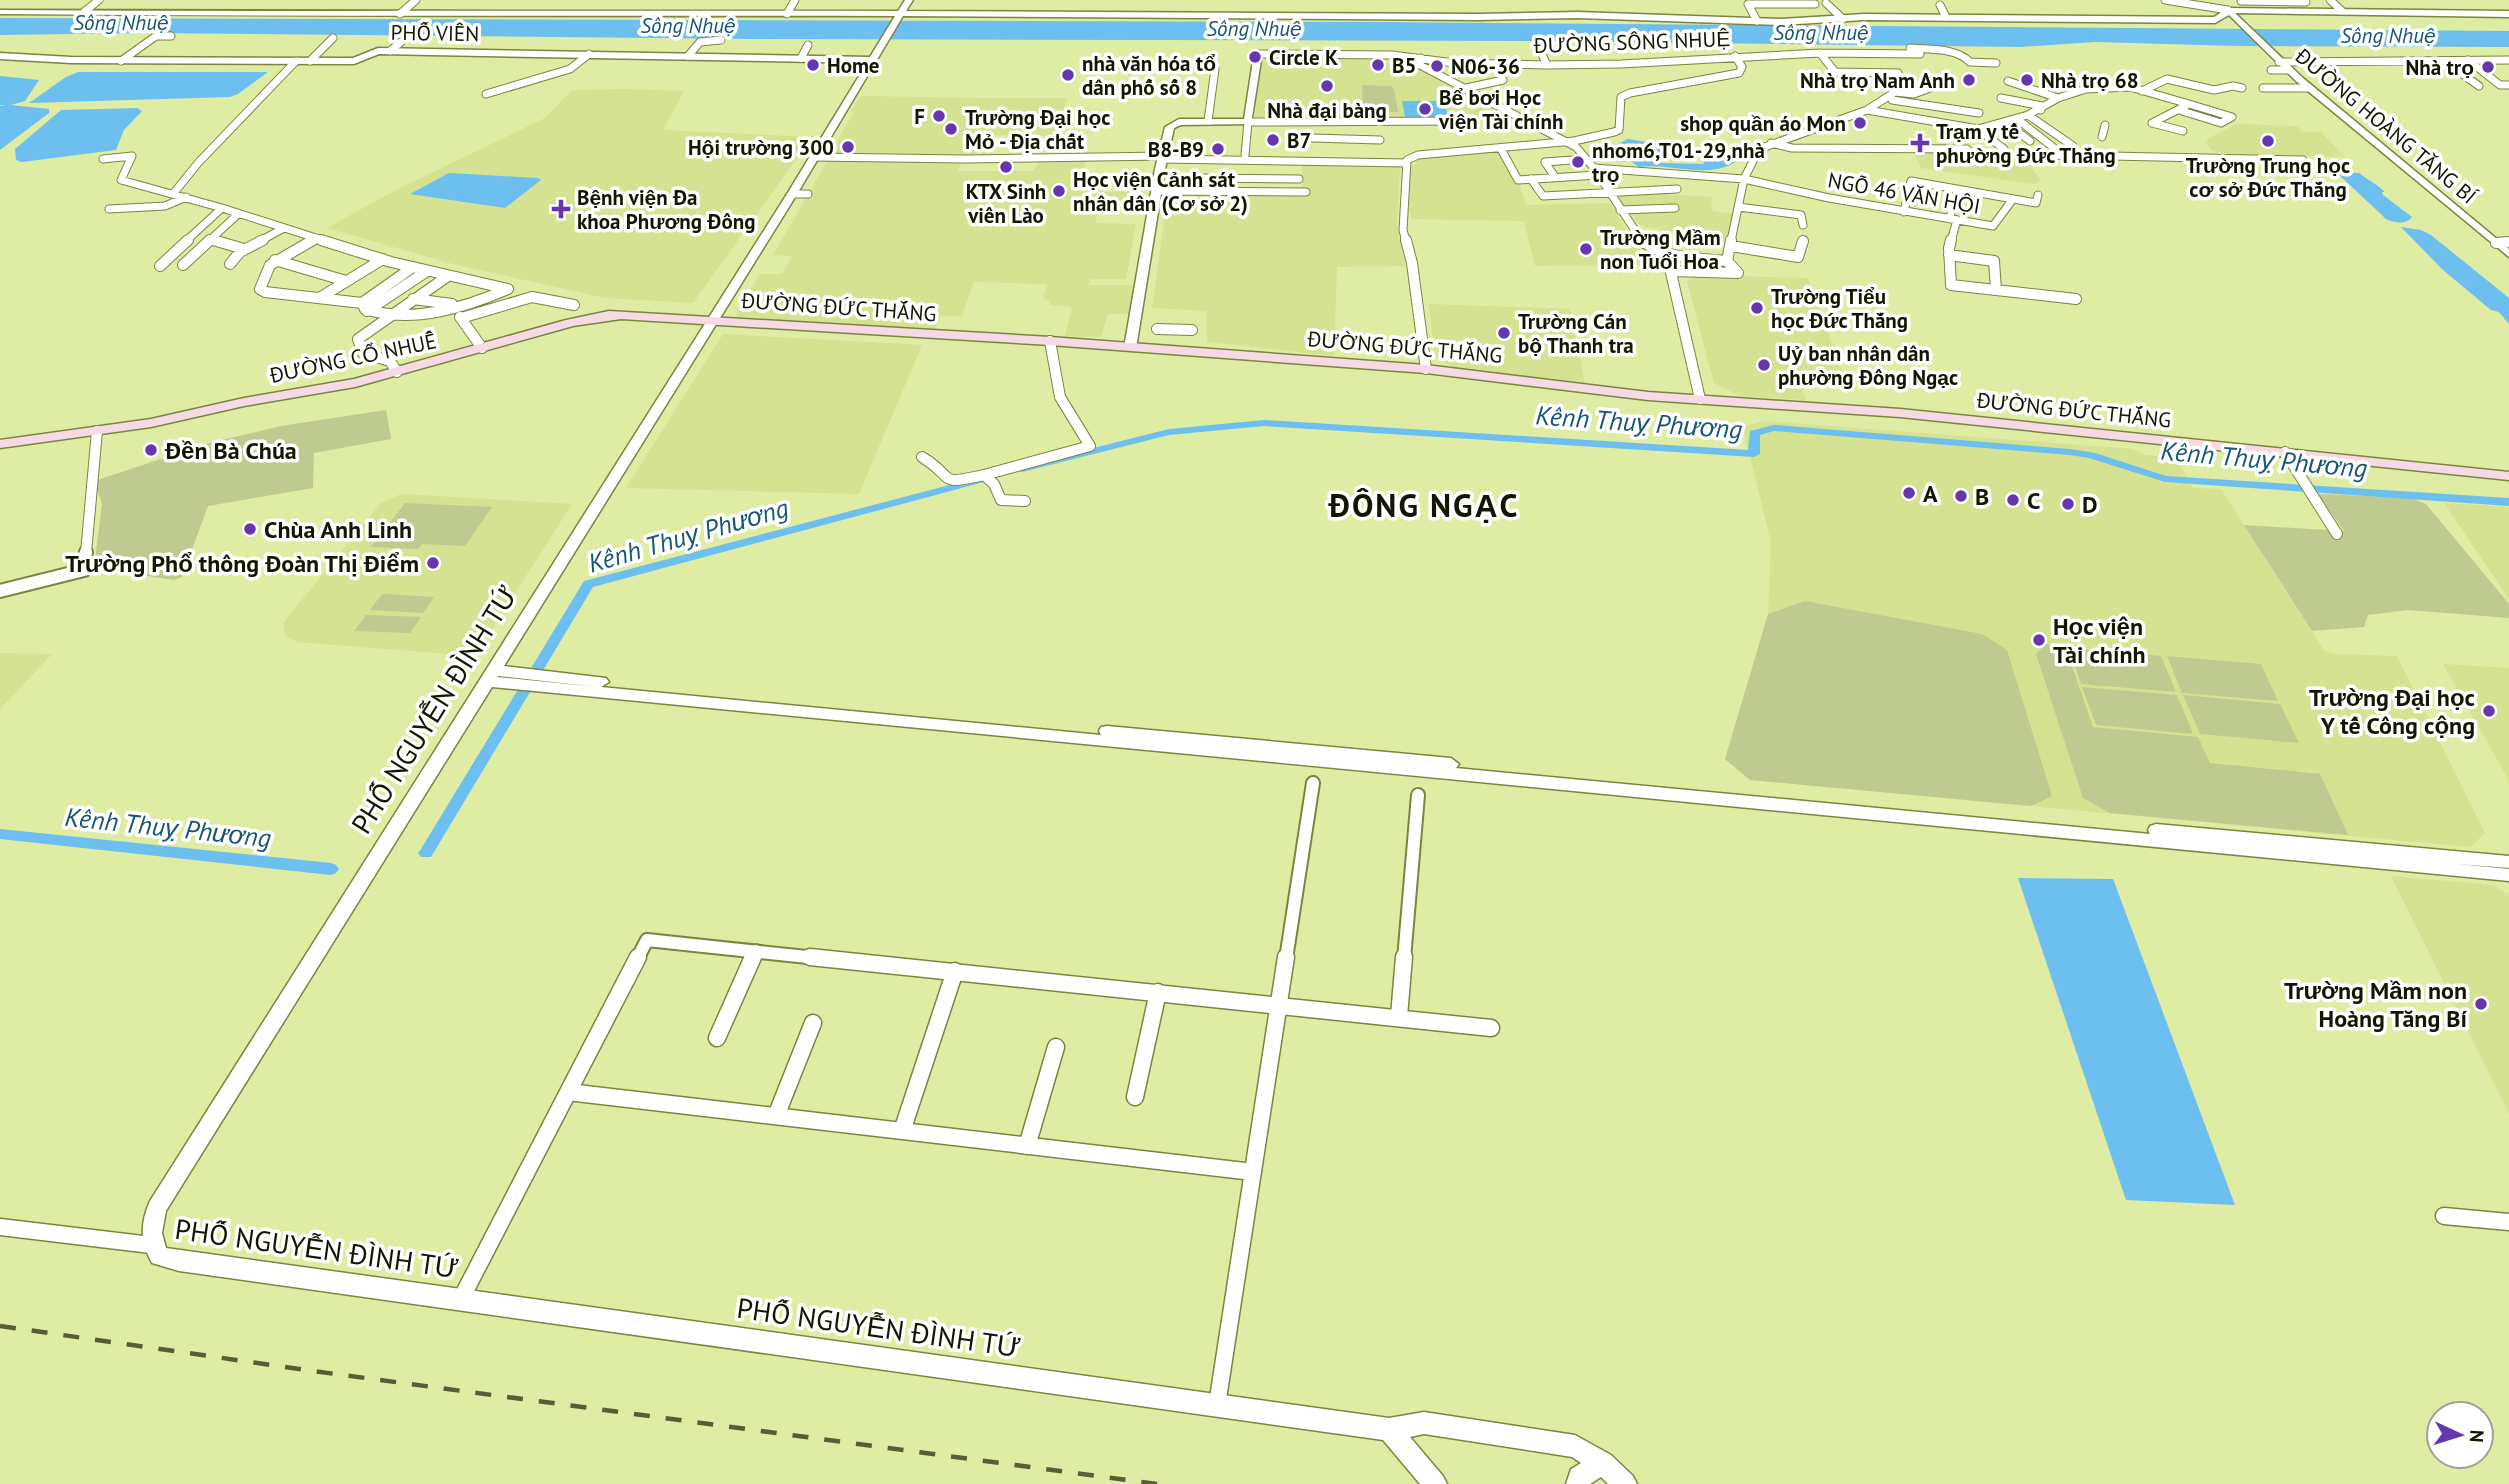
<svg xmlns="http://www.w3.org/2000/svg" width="2509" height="1484" font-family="'PT Sans',sans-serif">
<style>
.built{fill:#d4e292}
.green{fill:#bfca90}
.water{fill:#6dbff0}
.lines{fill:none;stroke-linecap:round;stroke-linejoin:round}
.canal{fill:#6dbff0;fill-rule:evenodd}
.minor-far3-casing{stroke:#7b8540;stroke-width:9}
.minor-far2-casing{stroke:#7b8540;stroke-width:12}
.minor-far1-casing{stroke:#7b8540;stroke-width:16}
.minor-casing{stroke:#7b8540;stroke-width:19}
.tertiary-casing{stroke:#7b8540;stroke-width:3}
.secondary-casing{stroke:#7b8540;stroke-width:3}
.minor-far3{stroke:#fff;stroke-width:7}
.minor-far2{stroke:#fff;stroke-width:10}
.minor-far1{stroke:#fff;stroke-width:12}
.minor{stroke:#fff;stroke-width:16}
.tertiary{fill:#fff;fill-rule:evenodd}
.secondary{fill:#f7dae5;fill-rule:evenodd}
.rail{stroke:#575e36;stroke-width:4.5;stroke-dasharray:16 16;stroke-linecap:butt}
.poi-dot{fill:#6536ae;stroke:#fff;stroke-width:2.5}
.labels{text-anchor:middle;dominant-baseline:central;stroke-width:7;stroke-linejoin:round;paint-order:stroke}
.far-water-label{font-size:21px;font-style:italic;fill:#175677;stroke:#fff}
.far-street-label{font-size:21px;fill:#141700;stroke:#fff}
.far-poi-label{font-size:21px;font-weight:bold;fill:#141700;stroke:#fff;text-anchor:start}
.poi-label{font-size:24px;font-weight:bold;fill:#141700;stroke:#fff;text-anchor:start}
.water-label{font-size:26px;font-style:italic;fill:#175677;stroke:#fff}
.near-street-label{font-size:28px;fill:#141700;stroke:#fff}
.district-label{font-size:32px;font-weight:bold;letter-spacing:2px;fill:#141700;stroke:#fff}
</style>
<rect width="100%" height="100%" fill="#dfeca3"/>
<!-- built -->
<path class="built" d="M1261 55 1368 56 1369 62 1417 65 1503 110 1471 118 1442 120 1255 117Z
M625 89 684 91 663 130 812 137 693 303 605 298 449 263 327 228 396 190 545 118 572 90Z
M862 96 981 98H1067L1055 136 993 135 984 155 962 158 828 155 854 113 851 111 856 102Z
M2237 124 2297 126 2303 132H2321L2345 157 2227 154 2212 150 2208 145 2206 141 2209 138Z
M1499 151 1519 184 1526 205 1611 203 1629 236 1661 265 1535 266 1524 221 1412 219 1404 184 1406 166 1416 164 1417 155Z
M1913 151 1957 152 1974 157 1991 155 2026 160 2041 181 2034 184 1921 168Z
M829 158 962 160 958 171H1034L1039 160H1086L1079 191 1142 192 1140 201H1101L1095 223 1136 224 1126 279H1090L1088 285H1135L1130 314H1108L1101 337 1065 336 1072 307 1050 305 1051 302 1043 298 1048 284 974 282 962 316H941L934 331 740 319 736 315 760 274H782L792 256 773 255Z
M1302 164 1400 166 1397 225 1405 266 1337 267 1334 356 1207 342V311L1152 308 1168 192 1303 194Z
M1663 194 1713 197 1711 205 1713 211 1734 214 1728 242 1646 227 1637 223 1634 216 1629 214 1613 195Z
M1697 275 1808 278 1843 374 1797 372 1806 400 1740 396 1714 383 1687 281Z
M1429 304 1570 309 1585 383 1459 370 1435 357Z
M723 334 922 345 859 494 626 488Z
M1765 421 2132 449 2145 455 2175 457 2193 488 2221 489 2324 650 2332 654 2397 656 2485 833 2470 847 1750 780 1725 759 1768 618 1771 542 1743 427Z
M401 494 572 504 475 656 297 642 285 636 283 623 381 503Z
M2444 503 2509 507V599Z
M0 653 52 654 0 709Z
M2443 664 2509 668V781L2494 754Z
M2391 876 2493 885 2509 895V1114Z"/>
<!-- green -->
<path class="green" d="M1362 85 1391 86 1394 89 1398 112 1363 111Z
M386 410 391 439 314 453 313 488 208 506 182 577 174 580 94 568 102 504 94 481 161 459 205 456V444L281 426Z
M2318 494 2411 498 2426 504 2509 604V618L2408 610 2368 615 2364 627 2312 631 2244 525 2344 531Z
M405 503 492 507 465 546 422 544 418 549 371 547Z
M382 594 434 597 423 613 370 610Z
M1805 601 1982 634 2007 650 2052 796 2031 806 1750 780 1725 759 1768 614Z
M366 615 421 617 410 633 354 631Z
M2047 644 2065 646 2093 727 2198 737 2210 763 2320 774 2348 835 2110 813 2083 798 2036 654Z
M2069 648 2161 656 2176 692 2081 684Z
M2167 656 2261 664 2278 701 2182 693Z
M2082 687 2177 695 2193 734 2096 725Z
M2183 695 2280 704 2299 743 2200 734Z"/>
<!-- water -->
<path class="water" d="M0 18 1380 22 2509 31V47L2237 46 2095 42 2020 47 1543 41 753 39 144 33 0 35Z
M78 72H268L238 94 230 97 29 103 66 77Z
M0 76 39 80 25 101 11 105 49 109V113L0 150V106L6 105H0Z
M1402 101H1445L1448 118 1405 117Z
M137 108 142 111 124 130 116 150 22 162 16 160 15 149 61 110Z
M1628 139 1659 144 1661 152 1652 153V158L1662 163 1704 164 1702 155 1736 153 1737 161C1710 180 1670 163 1639 167L1632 162 1615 161 1605 150Z
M2336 172 2359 173C2368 180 2378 185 2385 192H2382L2383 195 2412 217C2406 225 2395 223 2386 219Z
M449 173 538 178 541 180 505 208 410 194Z
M2401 227 2421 230 2431 235 2509 298V324L2499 312 2491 310 2443 270Z
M2018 878 2113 879 2235 1205 2126 1200Z"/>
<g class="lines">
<!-- canal -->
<path class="canal" d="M1264 420 1748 450 1750 431 1774 425 2070 449 2095 453 2166 476 2509 498V506L2165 482 2089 458 2070 455 1774 431 1760 435V454L1754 457 1264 426 1169 435 1022 472 1016 469 1018 467 1169 429Z
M980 477 984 478V482L593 587 431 857H421L418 853 421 849 584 581Z
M0 829 331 863 336 865 339 869 336 873 331 875 0 839Z"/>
<!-- minor-far3 casing -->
<g class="minor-far3-casing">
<path id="minor-far3" d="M2165 0 2228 10
M2330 0 2342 11
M2241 1 2306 2
M1826 3 1843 19
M1940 5 1946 17
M84 12 99 0
M400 14 416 0
M787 14 795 0
M1757 21 1748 4H1815
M1910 48C1930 50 1955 47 1970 62L1996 63
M1540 50 1547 65
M390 51 401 42
M1820 53 1835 72 1898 73
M1258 54 1392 55 1454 63 1547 65 1621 64 1820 53 1920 54
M688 56 700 42 721 40
M801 58 808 45
M1421 58 1420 65 1576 147 1594 168 1642 241
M2468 60 2500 85H2509
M121 61 156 36H171
M310 61 333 38
M2444 61 2479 86
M2279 62 2509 60
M2271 70H2289
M2008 81 2058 98
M2263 88H2309
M1462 89 1503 80
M2142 91 2167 79 2214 90 2233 86 2242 88
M486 94 570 69 589 54
M2001 98 2042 106 2041 110
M1892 100 1979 113
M1867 110 1895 92 1914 94 1951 80
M2179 110 2221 123 2232 117 2189 104
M2028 115 2073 146
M2017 119 2063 155
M1208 121 1215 69
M2006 123 2030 141
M2152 123 2183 131
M1978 129 2004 149
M2102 137 2105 125
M1312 138 1380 140
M1771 143 1792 148 1967 149
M1501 149 1518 180 1598 175
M1245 155 1248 122 1456 121
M813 157 965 159 1163 156
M2023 158 2063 155 2303 160
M103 159 132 156 121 180 222 208 186 241
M1162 159 1407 163
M1594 168 1744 179 1829 198 1993 226 2013 199
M1555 177 1545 162 1586 159
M1201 178 1299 179
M1531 179 1543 196 1677 189
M1157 191 1306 192
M173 194 198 163 296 61
M792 194H808
M1738 207 1801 215 1803 225
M222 208 316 238
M109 209 165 206 186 197
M1620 210 1675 208
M1904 212 1911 181 2036 203 2038 195
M1950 219 1954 197
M316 238 326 241
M211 239 219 241
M209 241 238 214
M260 241 284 228
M310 241 316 238
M1406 241 1403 230 1407 160 1418 155 1574 141 1614 132 1619 130 1621 97 1630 93 1739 73 1742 67 1735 56
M1731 241 1744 179 1759 149 1867 110 1978 129 2028 115 2058 98 2086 89 2130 87 2189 104 2152 123
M1951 241 1957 220"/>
</g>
<!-- minor-far2 casing -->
<g class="minor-far2-casing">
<path id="minor-far2" d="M213 240 244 249
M313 240 270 265 260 289 265 292 362 303 365 309C412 324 464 308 508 289L391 262 321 240
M1406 240 1412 263 1426 369
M1641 240C1664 259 1698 258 1727 261
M1951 240 1949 248 1951 285 2076 299
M2496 243 2509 242
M1731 246 1798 257 1803 241
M1949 255 1994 261 1996 290
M275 260 346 281
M230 264 240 252 263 240
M1669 264 1700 399
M183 265 210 240
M160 266 188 240
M1671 271 1738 273 1727 261 1731 240
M321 297 383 259
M413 299 452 304
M362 303 413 267
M367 311 427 271
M460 317 482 348
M461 318 532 297 574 305
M1157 329 1192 330
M397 372 390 361 363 353 358 339 448 276
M2285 452 2337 534
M922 457C957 478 935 486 984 475
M1025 501 1001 500 994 484 984 475 1090 446 1060 397 1050 341
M86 553 97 431"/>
</g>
<!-- minor-far1 casing -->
<g class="minor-far1-casing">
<path id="minor-far1" d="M0 591 84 570 86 552
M637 959 647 940 826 959
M753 959 756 951
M1286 959 1313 783
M1404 959 1418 795"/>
</g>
<!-- minor casing -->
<g class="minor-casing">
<path id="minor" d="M810 957 1491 1028
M1399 1016 1404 957
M717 1038 753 957
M568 1092 1253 1172
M1135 1097 1158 992
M776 1116 813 1023
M902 1131 955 971
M1027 1146 1056 1047
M2444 1216 2509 1222
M0 1227 151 1245
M461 1299 638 957
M1217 1405 1286 957"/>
</g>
<!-- tertiary casing -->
<g class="tertiary-casing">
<path id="tertiary" d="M905 0H913L906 11 1479 14 1578 12 1781 19 1864 14 2214 17 2228 8 2509 11V17L2235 13 2303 78 2509 249V257L2297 82 2229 15 2215 23 1864 20 1781 25 1578 18 1479 20 903 16 797 194 504 666 606 678 609 682 601 687 1101 735 1099 731 1101 727 1107 726 1451 758 1459 764 1456 768 2150 834 2148 830 2150 826 2156 824 2509 856V868L2457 864 2509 869V881L492 687 166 1211 162 1233 166 1248 1389 1418 1424 1412 1575 1435 1611 1455 1633 1476 1637 1484H1608L1601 1477 1590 1484H1566L1571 1469 1581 1463 1572 1457 1424 1434 1410 1437 1443 1476 1447 1484H1420L1383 1440 179 1271 152 1263C140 1242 140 1223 150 1201L787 194 867 63 379 54 354 64 71 63 0 59V53L71 57 353 58 378 48 870 57 895 16C597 15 298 17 0 14V10C299 12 599 10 898 11ZM498 676 597 687 497 677Z
M1258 51 1262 54 1251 124 1181 125 1174 128 1165 169 1136 348 1134 350H1126L1124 348 1155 169 1165 127 1179 119H1244L1254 54Z"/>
</g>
<!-- secondary casing -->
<g class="secondary-casing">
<path id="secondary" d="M609 311 1050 337 1426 365 1648 392 1900 409 2509 472V480L1900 417 1648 400 1426 373 1050 345 621 319 573 326 355 387 244 406 151 427 0 448V440L151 419 244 398 354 379 566 320Z"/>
</g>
<!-- minor-far3 -->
<use href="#minor-far3" class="minor-far3"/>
<!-- minor-far2 -->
<use href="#minor-far2" class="minor-far2"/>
<!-- minor-far1 -->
<use href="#minor-far1" class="minor-far1"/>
<!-- minor -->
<use href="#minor" class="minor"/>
<!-- tertiary -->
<use href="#tertiary" class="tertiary"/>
<!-- secondary -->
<use href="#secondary" class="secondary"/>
<!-- rail -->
<path class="rail" d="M0 1326 313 1371 1157 1484"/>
</g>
<!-- markers -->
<g class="poi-dot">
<circle cx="1255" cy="57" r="7"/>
<circle cx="813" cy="65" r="7"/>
<circle cx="1378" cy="65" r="7"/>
<circle cx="1437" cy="66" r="7"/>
<circle cx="2488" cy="67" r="7"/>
<circle cx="1068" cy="75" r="7"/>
<circle cx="1969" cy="80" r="7"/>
<circle cx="2027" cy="80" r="7"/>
<circle cx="1327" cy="86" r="7"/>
<circle cx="1425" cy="109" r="7"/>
<circle cx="939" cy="116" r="7"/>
<circle cx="1860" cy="123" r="7"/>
<circle cx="951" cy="129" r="7"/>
<circle cx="1273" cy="140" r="7"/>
<circle cx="2268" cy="141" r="7"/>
<path d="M1916.5 132.5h7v7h7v7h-7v7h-7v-7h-7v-7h7z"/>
<circle cx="848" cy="147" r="7"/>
<circle cx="1218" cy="149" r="7"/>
<circle cx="1578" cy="162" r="7"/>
<circle cx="1006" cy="167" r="7"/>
<circle cx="1059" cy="191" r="7"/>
<path d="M557.5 198.5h7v7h7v7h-7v7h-7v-7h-7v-7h7z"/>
<circle cx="1586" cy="249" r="7"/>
<circle cx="1757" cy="308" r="7"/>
<circle cx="1504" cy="333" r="7"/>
<circle cx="1764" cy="365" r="7"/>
<circle cx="151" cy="450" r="7"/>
<circle cx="1909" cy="493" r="7"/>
<circle cx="1961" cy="496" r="7"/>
<circle cx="2013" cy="500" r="7"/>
<circle cx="2068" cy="504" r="7"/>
<circle cx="250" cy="529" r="7"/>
<circle cx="433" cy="563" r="7"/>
<circle cx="2039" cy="640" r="7"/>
<circle cx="2489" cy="711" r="7"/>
<circle cx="2481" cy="1004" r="7"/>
</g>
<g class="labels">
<!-- far-water labels -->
<g class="far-water-label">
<text x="121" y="22">Sông Nhuệ</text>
<text x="688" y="25">Sông Nhuệ</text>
<text x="1254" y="28">Sông Nhuệ</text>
<text x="1821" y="32">Sông Nhuệ</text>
<text x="2388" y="35">Sông Nhuệ</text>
</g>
<!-- far-street labels -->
<g class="far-street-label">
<text transform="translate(435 33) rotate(1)">PHỐ VIÊN</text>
<text transform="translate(1632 42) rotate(-2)">ĐƯỜNG SÔNG NHUỆ</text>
<text transform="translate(2386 126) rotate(40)">ĐƯỜNG HOÀNG TĂNG BÍ</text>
<text transform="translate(1904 193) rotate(10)">NGÕ 46 VĂN HỘI</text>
<text transform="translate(839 307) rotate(4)">ĐƯỜNG ĐỨC THẮNG</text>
<text transform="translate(1405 347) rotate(5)">ĐƯỜNG ĐỨC THẮNG</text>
<text transform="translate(353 358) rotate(-12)">ĐƯỜNG CỔ NHUẾ</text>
<text transform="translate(2074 410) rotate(6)">ĐƯỜNG ĐỨC THẮNG</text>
</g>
<!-- far-poi labels -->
<g class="far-poi-label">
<text x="1269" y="57">Circle K</text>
<text x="1082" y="63">nhà văn hóa tổ<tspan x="1082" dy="24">dân phố số 8</tspan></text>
<text x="827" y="65">Home</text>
<text x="1392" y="65">B5</text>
<text x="1451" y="66">N06-36</text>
<text x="2474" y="67" text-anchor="end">Nhà trọ</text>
<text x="1955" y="80" text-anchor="end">Nhà trọ Nam Anh</text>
<text x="2041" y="80">Nhà trọ 68</text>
<text x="1439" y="97">Bể bơi Học<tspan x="1439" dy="24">viện Tài chính</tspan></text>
<text x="1327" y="110" text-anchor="middle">Nhà đại bàng</text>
<text x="925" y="116" text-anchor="end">F</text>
<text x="965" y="117">Trường Đại học<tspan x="965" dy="24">Mỏ - Địa chất</tspan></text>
<text x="1846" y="123" text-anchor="end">shop quần áo Mon</text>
<text x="1936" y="131">Trạm y tế<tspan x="1936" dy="24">phường Đức Thắng</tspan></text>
<text x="1287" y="140">B7</text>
<text x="834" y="147" text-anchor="end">Hội trường 300</text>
<text x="1204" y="149" text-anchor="end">B8-B9</text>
<text x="1592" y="150">nhom6,T01-29,nhà<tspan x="1592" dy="24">trọ</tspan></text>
<text x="2268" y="165" text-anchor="middle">Trường Trung học<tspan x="2268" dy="24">cơ sở Đức Thắng</tspan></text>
<text x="1073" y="179">Học viện Cảnh sát<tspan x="1073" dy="24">nhân dân (Cơ sở 2)</tspan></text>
<text x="1006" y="191" text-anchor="middle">KTX Sinh<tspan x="1006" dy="24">viên Lào</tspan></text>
<text x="577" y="197">Bệnh viện Đa<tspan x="577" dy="24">khoa Phương Đông</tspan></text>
<text x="1600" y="237">Trường Mầm<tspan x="1600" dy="24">non Tuổi Hoa</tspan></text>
<text x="1771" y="296">Trường Tiểu<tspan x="1771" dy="24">học Đức Thắng</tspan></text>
<text x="1518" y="321">Trường Cán<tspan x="1518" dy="24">bộ Thanh tra</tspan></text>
<text x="1778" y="353">Uỷ ban nhân dân<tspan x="1778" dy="24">phường Đông Ngạc</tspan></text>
</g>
<!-- poi labels -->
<g class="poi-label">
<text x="165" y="450">Đền Bà Chúa</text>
<text x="1923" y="493">A</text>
<text x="1975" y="496">B</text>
<text x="2027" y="500">C</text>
<text x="2082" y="504">D</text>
<text x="264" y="529">Chùa Anh Linh</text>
<text x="419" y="563" text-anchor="end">Trường Phổ thông Đoàn Thị Điểm</text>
<text x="2053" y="626">Học viện<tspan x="2053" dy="28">Tài chính</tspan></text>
<text x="2475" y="697" text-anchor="end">Trường Đại học<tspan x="2475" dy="28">Y tế Công cộng</tspan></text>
<text x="2467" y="990" text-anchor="end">Trường Mầm non<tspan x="2467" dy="28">Hoàng Tăng Bí</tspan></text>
</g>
<!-- water labels -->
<g class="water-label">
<text transform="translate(1639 422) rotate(4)">Kênh Thuỵ Phương</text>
<text transform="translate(2264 459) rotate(5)">Kênh Thuỵ Phương</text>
<text transform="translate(688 535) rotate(-16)">Kênh Thuỵ Phương</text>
<text transform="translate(168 827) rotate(6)">Kênh Thuỵ Phương</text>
</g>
<!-- near-street labels -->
<g class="near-street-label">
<text transform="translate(434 709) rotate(-58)">PHỐ NGUYỄN ĐÌNH TỨ</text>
<text transform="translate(317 1248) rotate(8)">PHỐ NGUYỄN ĐÌNH TỨ</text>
<text transform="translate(879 1327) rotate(8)">PHỐ NGUYỄN ĐÌNH TỨ</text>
</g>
<!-- district labels -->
<g class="district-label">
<text x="1424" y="505">ĐÔNG NGẠC</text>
</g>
</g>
<!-- north arrow -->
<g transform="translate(2460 1435) rotate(94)"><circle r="33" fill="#ffffff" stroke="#a1a299" stroke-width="2"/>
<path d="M0-5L12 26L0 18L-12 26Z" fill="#6536ae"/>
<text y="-10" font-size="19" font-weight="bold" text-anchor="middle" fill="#141700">N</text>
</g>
</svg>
